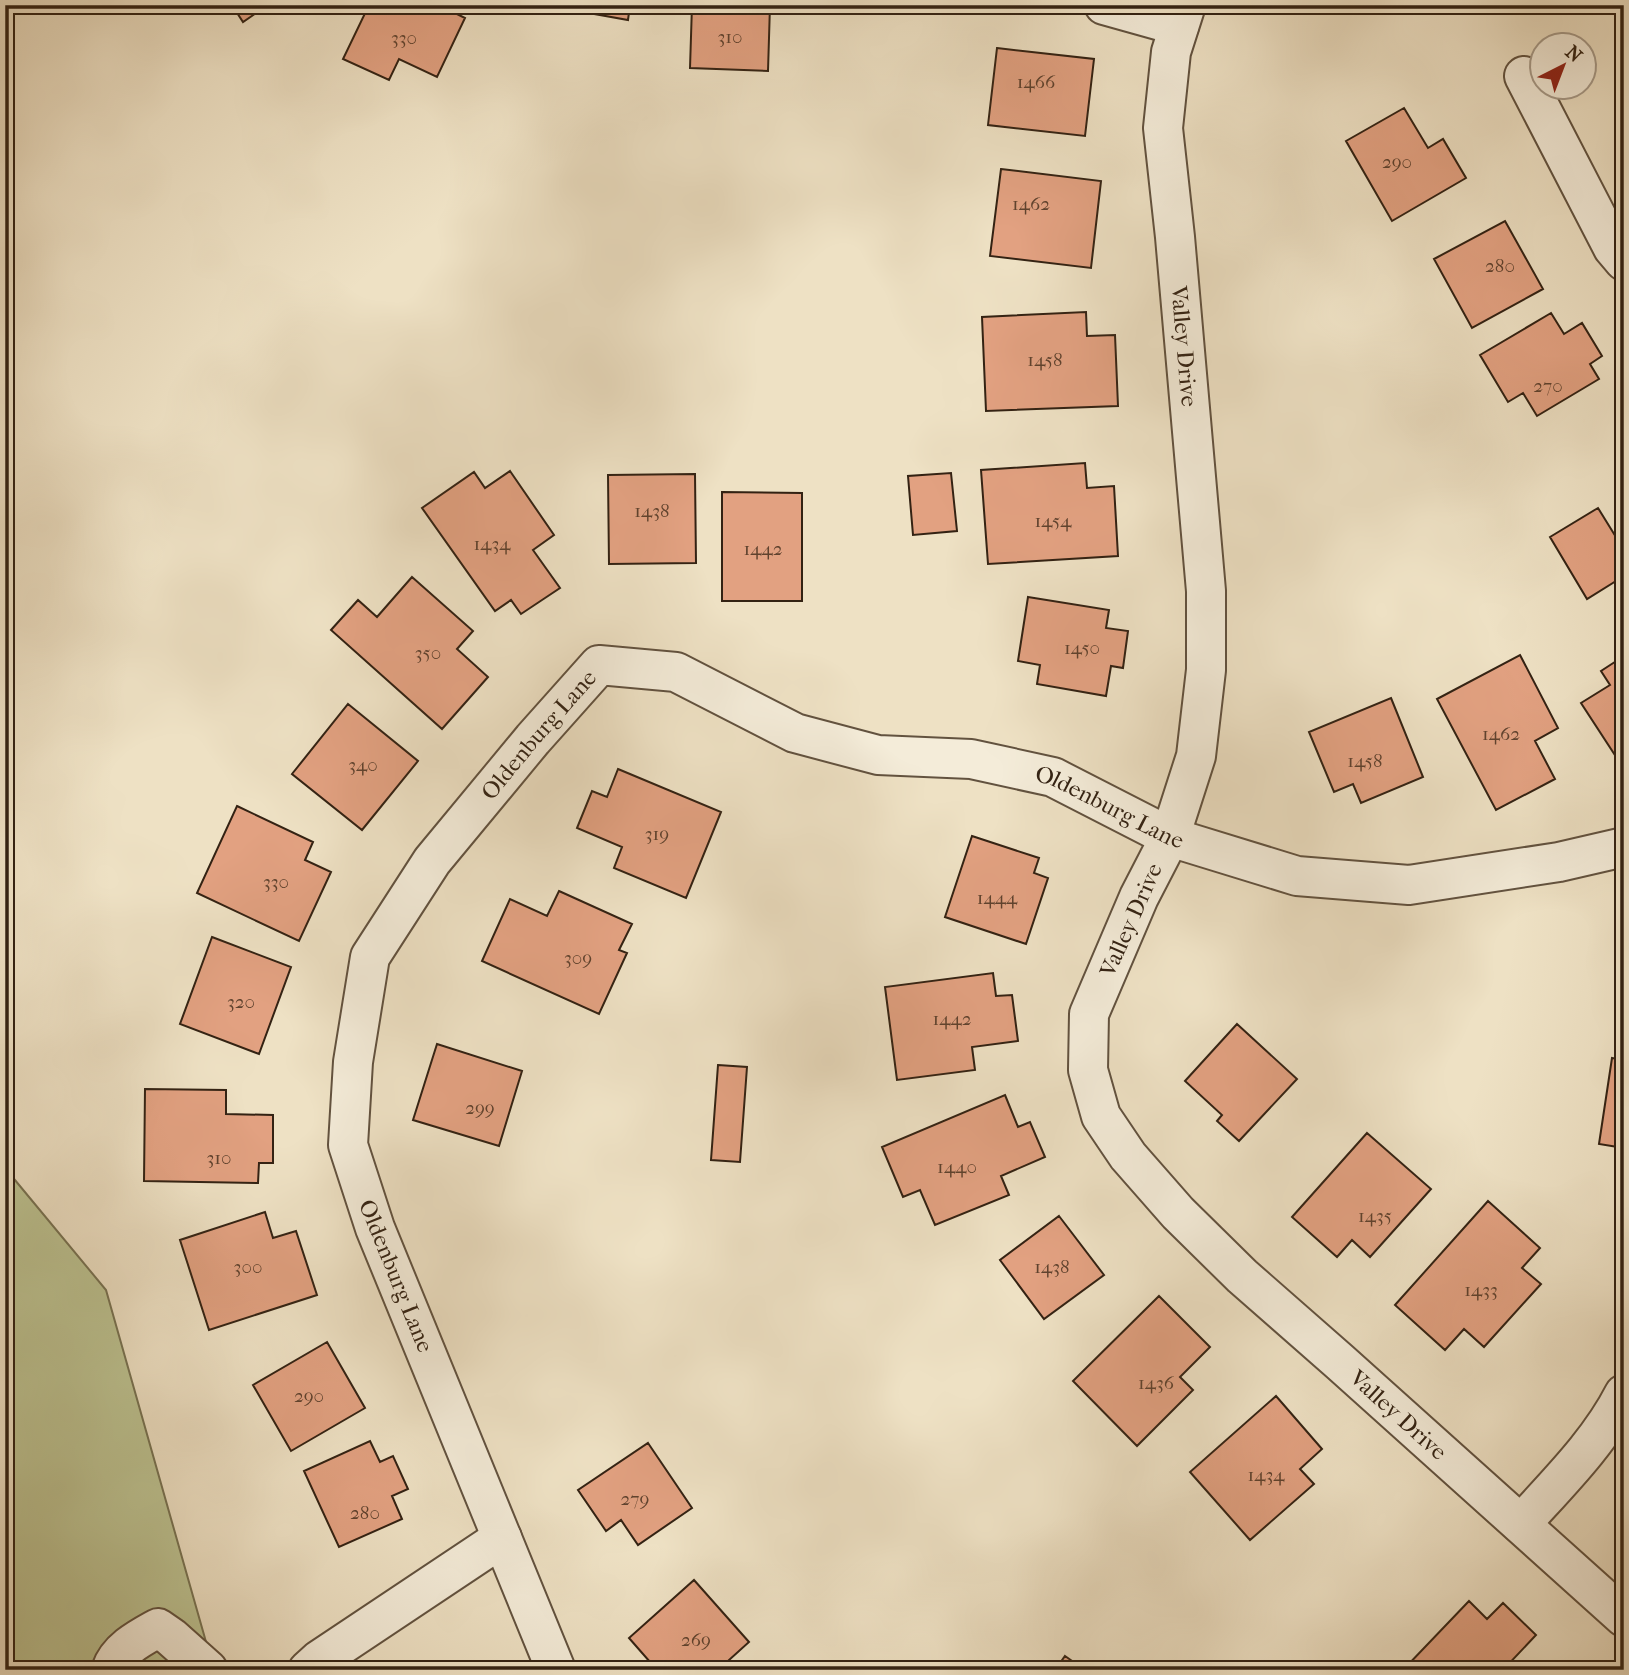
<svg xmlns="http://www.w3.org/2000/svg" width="1629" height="1675" font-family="'IM FELL French Canon',serif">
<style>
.green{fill:#bcc291;stroke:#787252;stroke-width:2}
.building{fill:#e2a181;stroke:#332213;stroke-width:2}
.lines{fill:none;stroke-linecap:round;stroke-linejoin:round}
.minor-casing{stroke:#62523f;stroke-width:42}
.minor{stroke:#f4ecd9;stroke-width:38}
.labels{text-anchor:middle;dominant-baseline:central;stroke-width:5;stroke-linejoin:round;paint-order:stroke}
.number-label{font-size:19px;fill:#5f422e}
.street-label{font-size:23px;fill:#332213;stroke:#f4ecd9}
</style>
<rect width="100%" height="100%" fill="#eee1c4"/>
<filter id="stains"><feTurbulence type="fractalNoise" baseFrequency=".00286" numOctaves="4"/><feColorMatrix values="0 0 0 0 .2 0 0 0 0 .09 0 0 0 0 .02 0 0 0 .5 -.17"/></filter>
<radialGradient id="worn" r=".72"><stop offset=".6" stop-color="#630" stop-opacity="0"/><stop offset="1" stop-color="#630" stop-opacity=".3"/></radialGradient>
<!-- green -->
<path class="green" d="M5 1168 106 1290 214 1670H5Z"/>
<!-- building -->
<path class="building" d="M232 5H268L243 22Z
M369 5H439L465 18 437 77 399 59 389 80 343 59Z
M544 5H630L628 20Z
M692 5H770L768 71 690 68Z
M997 48 1094 59 1085 136 988 125Z
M1404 108 1428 148 1443 139 1466 178 1392 221 1346 141Z
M1001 169 1101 181 1091 268 990 256Z
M1505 221 1543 289 1472 328 1434 259Z
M1086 312 1087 336 1115 335 1118 406 986 411 982 317Z
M1551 313 1564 334 1582 323 1602 356 1590 364 1599 379 1537 416 1523 393 1508 402 1480 355Z
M1085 463 1087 488 1114 486 1118 556 988 564 981 470Z
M510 471 554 535 533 550 560 588 521 614 511 600 495 611 422 508 474 472 485 488Z
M951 473 957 531 913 535 908 476Z
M695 474 696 563 609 564 608 475Z
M722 492 802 493V601H722Z
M1598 508 1624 550V576L1587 599 1550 537Z
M412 577 473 631 457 649 488 677 442 729 331 630 358 600 377 617Z
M1028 597 1109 610 1106 628 1128 631 1123 668 1111 666 1106 696 1037 684 1040 665 1018 661Z
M1520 655 1558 728 1535 741 1555 779 1496 810 1437 699Z
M1624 656V769L1581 703 1610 685 1601 671Z
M1391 698 1423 777 1361 803 1353 784 1334 792 1309 732Z
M348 704 418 761 362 830 292 774Z
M618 769 721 812 686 898 614 868 622 847 577 828 592 791 607 797Z
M237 806 313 842 305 860 331 872 299 941 197 893Z
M972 836 1039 858 1034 873 1048 878 1026 944 945 917Z
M559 891 632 924 619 950 627 953 599 1014 482 961 510 899 547 916Z
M212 937 291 967 259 1054 180 1024Z
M993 973 996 996 1012 995 1018 1041 972 1047 975 1070 897 1080 885 987Z
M1237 1024 1297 1079 1239 1141 1217 1121 1222 1115 1185 1081Z
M437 1044 522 1071 499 1146 413 1120Z
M1612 1058 1624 1060V1148L1599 1144Z
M718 1065 747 1067 740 1162 711 1160Z
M145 1089 226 1090V1114L273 1115V1163H259L258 1183 144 1181Z
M1005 1095 1018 1127 1030 1122 1045 1157 1001 1176 1009 1195 935 1225 920 1190 903 1197 882 1147Z
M1367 1133 1431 1189 1370 1257 1352 1240 1337 1257 1292 1217Z
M1488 1201 1540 1248 1522 1268 1541 1284 1484 1347 1464 1329 1445 1350 1395 1305Z
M265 1212 273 1238 296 1231 317 1295 209 1330 180 1240Z
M1059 1216 1104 1275 1044 1319 1000 1260Z
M1159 1296 1210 1347 1180 1377 1193 1390 1137 1446 1073 1381Z
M327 1342 365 1408 291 1451 253 1385Z
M1276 1396 1322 1449 1300 1469 1314 1484 1250 1540 1190 1472Z
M370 1441 380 1462 393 1456 408 1489 392 1496 402 1519 339 1547 304 1471Z
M648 1443 692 1508 638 1545 621 1520 606 1531 578 1490Z
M694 1580 749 1642 718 1670H684L683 1668 682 1670H657L629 1638Z
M1469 1601 1487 1619 1503 1603 1536 1635 1503 1670H1403Z
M1065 1656 1085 1670H1055Z"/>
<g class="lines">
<!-- minor casing -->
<g class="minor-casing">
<g id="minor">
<path d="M1104 5 1179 26"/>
<path id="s1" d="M1186 5 1171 52 1163 128 1175 237 1206 591V670L1196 756 1170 837 1139 897 1089 1014 1088 1070 1101 1116 1128 1156 1178 1213 1242 1276 1340 1362 1624 1617"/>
<path d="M1524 76 1613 248 1624 261"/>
<path d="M1521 1524C1557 1484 1599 1443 1624 1394"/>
<path d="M111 1670C118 1649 140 1638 158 1628L171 1637 208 1670"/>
<path d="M308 1670 319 1660 502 1538"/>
<path id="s2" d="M556 1670 375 1228 348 1145 353 1062 370 957 432 861 533 739 599 665 676 672 795 733 878 755 971 759 1053 777 1170 837 1297 876 1409 885 1559 862 1624 847"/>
</g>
</g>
<!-- minor -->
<use href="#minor" class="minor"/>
</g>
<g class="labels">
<!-- number labels -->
<g class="number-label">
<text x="730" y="37">310</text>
<text x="404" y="38">330</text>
<text x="1036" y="82">1466</text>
<text x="1397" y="162">290</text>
<text x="1031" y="204">1462</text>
<text x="1500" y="266">280</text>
<text x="1045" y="360">1458</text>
<text x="1548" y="386">270</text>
<text x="652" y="511">1438</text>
<text x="1053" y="521">1454</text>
<text x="492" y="544">1434</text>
<text x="763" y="549">1442</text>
<text x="1082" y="648">1450</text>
<text x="428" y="653">350</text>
<text x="1501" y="734">1462</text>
<text x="1365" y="761">1458</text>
<text x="363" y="765">340</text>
<text x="657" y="834">319</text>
<text x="276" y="882">330</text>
<text x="997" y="898">1444</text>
<text x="578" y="958">309</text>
<text x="241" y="1002">320</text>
<text x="952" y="1019">1442</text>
<text x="480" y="1108">299</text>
<text x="219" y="1158">310</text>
<text x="957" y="1167">1440</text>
<text x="1375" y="1216">1435</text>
<text x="248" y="1267">300</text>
<text x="1052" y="1267">1438</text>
<text x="1481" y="1290">1433</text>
<text x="1156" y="1383">1436</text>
<text x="309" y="1396">290</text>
<text x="1266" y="1475">1434</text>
<text x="635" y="1499">279</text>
<text x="365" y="1513">280</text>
<text x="696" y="1640">269</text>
</g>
<!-- street labels -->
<g class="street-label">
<text stroke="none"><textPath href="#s1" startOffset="345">Valley Drive</textPath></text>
<text stroke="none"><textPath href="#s2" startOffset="1034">Oldenburg Lane</textPath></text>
<text stroke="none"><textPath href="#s2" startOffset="1664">Oldenburg Lane</textPath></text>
<text transform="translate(1131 920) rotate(-66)">Valley Drive</text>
<text transform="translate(396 1276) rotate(68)">Oldenburg Lane</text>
<text stroke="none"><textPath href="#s1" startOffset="1563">Valley Drive</textPath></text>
</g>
</g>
<!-- margin -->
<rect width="1629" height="1675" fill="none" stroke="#eee1c4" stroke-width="28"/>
<rect x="7" y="7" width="1615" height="1661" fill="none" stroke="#332213" stroke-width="3.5"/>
<rect x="14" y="14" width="1601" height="1647" fill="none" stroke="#332213" stroke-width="2"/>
<!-- north arrow -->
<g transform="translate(1563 66) rotate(42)"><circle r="33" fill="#f4ecd9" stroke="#a79b8a" stroke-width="2"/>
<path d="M0-5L12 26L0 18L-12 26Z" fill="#8f2418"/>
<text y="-10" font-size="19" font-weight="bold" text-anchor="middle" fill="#332213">N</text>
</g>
<rect width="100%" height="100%" filter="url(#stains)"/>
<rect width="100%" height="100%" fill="url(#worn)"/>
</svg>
